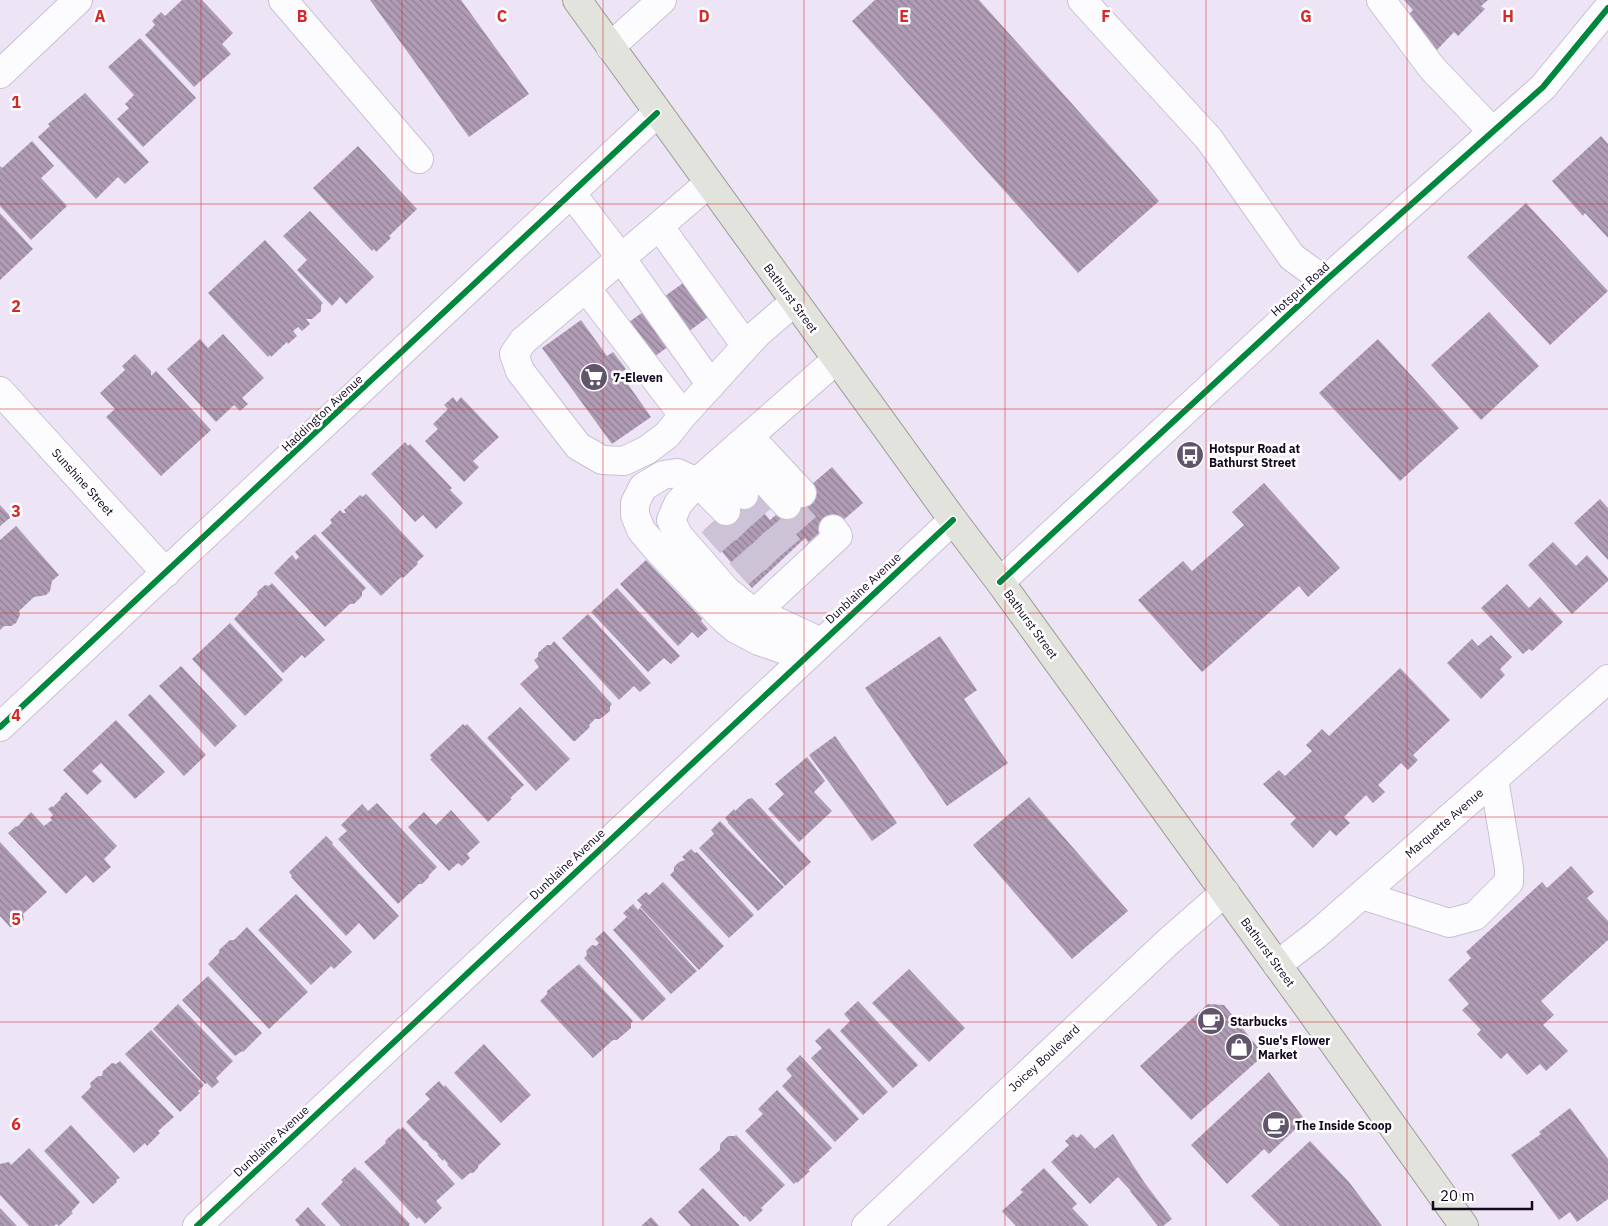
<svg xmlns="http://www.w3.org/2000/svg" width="1608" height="1226" font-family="'IBM Plex Sans',sans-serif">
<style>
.building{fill:url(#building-back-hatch)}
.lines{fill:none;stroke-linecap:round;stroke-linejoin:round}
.minor-tunnel{stroke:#ccc4d6;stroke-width:28;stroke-dasharray:28 14;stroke-linecap:butt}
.minor-casing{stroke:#cac1d6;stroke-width:30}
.major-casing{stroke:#9b9c94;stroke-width:30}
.minor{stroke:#fcfbfe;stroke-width:28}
.major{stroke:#e2e3dc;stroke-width:28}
.cycleway-casing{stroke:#fff;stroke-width:9}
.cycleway{stroke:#00873e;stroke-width:6}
.grid{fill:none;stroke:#d62828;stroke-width:1;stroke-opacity:0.55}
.labels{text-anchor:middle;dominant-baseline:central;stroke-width:5;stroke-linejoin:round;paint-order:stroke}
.street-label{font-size:12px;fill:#140720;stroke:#fff}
.poi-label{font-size:12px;font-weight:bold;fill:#140720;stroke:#fff;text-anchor:start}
.grid-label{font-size:16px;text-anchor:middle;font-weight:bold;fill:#d62828;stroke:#fff;stroke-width:5;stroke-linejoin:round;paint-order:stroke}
</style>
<defs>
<pattern id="building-back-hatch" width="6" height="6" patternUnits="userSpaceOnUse" patternTransform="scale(1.25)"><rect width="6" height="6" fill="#b09db5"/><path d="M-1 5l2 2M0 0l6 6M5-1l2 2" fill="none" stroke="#8e7e93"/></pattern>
</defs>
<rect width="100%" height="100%" fill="#ede5f6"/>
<!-- building -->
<path class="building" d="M182 0H202L233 33 222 44 231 54 194 87 145 35 155 25 152 21 161 12 165 16Z
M370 0H461L529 94 469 137Z
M875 0H979L1159 201 1078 273 852 21Z
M1404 0H1488L1481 6 1485 9 1458 36 1454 32 1434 53 1402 21 1413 10Z
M140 38 196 98 143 147 117 119 129 108 125 104 134 95 108 67Z
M85 93 149 162 125 184 118 177 96 199 38 137 50 126 48 124Z
M1601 136 1608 144V238L1585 213 1583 216 1552 181Z
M32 141 54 166 41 178 67 206 31 240 0 206V166L2 168Z
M358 146 417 209 389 236 391 238 376 252 374 249 372 251 313 188Z
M1526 203 1608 291 1550 345 1467 257Z
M310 211 374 277 346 304 340 297 332 306 297 270 307 260 283 236Z
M0 213 33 249 0 280Z
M265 240 323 303 321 305V311L312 319H306L310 324 302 331 298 327 293 331 297 336 288 344 287 342 271 357 270 355 268 357 208 293Z
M690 278 715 312 650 360 625 325Z
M1489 312 1539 366 1481 420 1431 365Z
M581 320 607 356 613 352 626 369 620 373 651 417 612 444 542 348Z
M223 334 264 378 242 398 248 404 240 411 234 405 216 422 167 369 200 339 208 348Z
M1378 339 1459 428 1400 481 1319 393Z
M135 354 151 371V376L156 371 211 430 161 476 106 417 115 409 100 393 125 370 122 366Z
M453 397 457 402 461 397 499 437 473 461 479 467 464 482 425 441 438 429 433 424 448 409 444 405Z
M405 442 408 446 410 444 452 488 450 490 463 503 436 529 423 515 415 522 371 474Z
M832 467 863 503 812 547 805 538 752 588 704 530 747 492 770 520Z
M1264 483 1340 568 1308 597 1299 586 1202 672 1138 600 1183 561 1192 571 1244 525 1232 512Z
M366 494 424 556 417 562 418 564 403 578 402 577 400 578 381 596 321 533 332 523 330 520 340 510 343 513H346L344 510 360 495 362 497Z
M1600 499 1608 508V560L1574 523Z
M0 505 11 517 0 526Z
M16 526 59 575 52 581 50 591 46 595 34 597 19 611 20 615 16 623 11 626H4L0 630V540Z
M315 534 366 588 362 592V596L354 604H350L325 627 274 573 292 555 296 560 299 557 295 552Z
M1553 542 1576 566 1587 555 1608 578V581L1572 614 1528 565Z
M646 560 702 619 701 621 708 629 698 638 692 632 678 646 620 584Z
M272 583 325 640 305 658 302 655 283 673 234 619 257 595 258 596 257 592 265 585 269 586Z
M1507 584 1529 608 1540 597 1563 622 1532 651 1529 649 1523 654 1481 608Z
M617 588 680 656 671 664 664 658 648 672 591 612Z
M588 614 651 683 640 692 634 686 619 700 562 638Z
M230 623 283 680 245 716 192 659Z
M1491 635 1512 657 1500 669 1505 675 1481 699 1447 663 1472 639 1478 646Z
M940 636 977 690 964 699 1008 763 947 806 865 688Z
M554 641 612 704 610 707V711L600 719H595L589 725 590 727 575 741H573L520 684 539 667 534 660 538 657V653L547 645H551Z
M181 666 237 726 215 747 159 686Z
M1400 668 1450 720 1413 755 1418 760 1408 770 1401 763 1378 785 1385 792 1373 803 1366 795 1344 817 1350 823 1336 836 1330 830 1313 848 1290 824 1296 818 1263 784 1279 770 1285 776 1312 751 1306 745 1322 729 1329 736Z
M150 694 206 755 184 776 128 715Z
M520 707 570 759 536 791 487 738Z
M116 720 165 772 135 799 101 763 92 771 102 781 87 795 63 770Z
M463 724 465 726 467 724 524 785 510 798 512 799 488 822 430 759 432 758 430 755Z
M835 736 897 823 872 841 809 755Z
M807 757 825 781 814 792 832 811 799 842 768 809 784 794 775 784Z
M66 792 117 846 104 859 111 867 93 883 86 875 66 894 8 833 16 826 17 827 31 812 44 826 52 820 50 818 53 815 48 809 52 806 53 807 61 799 60 798Z
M1029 797 1128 911 1072 959 973 845Z
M752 798 811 862 785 886 728 823V822L725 818 734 809 735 811 748 799Z
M377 803 437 867 429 875V877L422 884H419L398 904 338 839 347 831 341 825 362 804 368 811Z
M451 810 480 842 467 854 470 858 462 866 458 863 449 871 408 827 424 812 436 825Z
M720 821 784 887 758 911 699 848 714 834 711 830Z
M326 836 333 843 332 844 399 916 374 940 359 923 346 936 291 877 292 876 289 872Z
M0 842 47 892 23 914 24 920 17 927H10L0 916Z
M691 849 695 853 697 852 754 915 729 938 670 875 674 871V867L679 862 685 860 682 857Z
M1571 866 1594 892 1587 898 1608 921V940L1541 1001 1554 1015 1543 1025 1568 1051 1546 1071 1540 1064 1527 1075 1507 1053 1501 1059 1477 1034 1481 1030 1462 1010 1469 1004 1448 980 1471 958 1466 952 1542 882 1547 888Z
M663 882 724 946 699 970 640 907 642 905 637 900 646 892 649 895Z
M296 894 352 952 334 969 331 966 311 985 258 930Z
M633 904 638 910 640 908 697 971 671 994 613 930 627 917 623 913Z
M247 927 308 992 269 1029 208 964 219 953V950L230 940H234Z
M604 931 666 999 642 1021 584 958 587 955 586 951 592 945 596 946 599 943 595 939Z
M579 964 633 1021 631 1023V1028L617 1040H613L593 1058 540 1001 547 994V991Z
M909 969 965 1028 929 1062 872 1003Z
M208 976 262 1033 243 1052 242 1051 235 1056 182 1000Z
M858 1001 918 1065 893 1088 840 1031 850 1021 844 1014Z
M178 1004 233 1061 216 1078 219 1082 212 1088 207 1083 205 1084 153 1029Z
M1208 1004 1224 1005 1264 1055 1191 1120 1140 1066Z
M829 1028 888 1092 863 1115 811 1058 822 1048 815 1041Z
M151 1030 204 1085 198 1091 200 1093 180 1112 125 1054Z
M484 1044 531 1095 501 1123 454 1073Z
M800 1055 859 1119 835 1142 782 1086 792 1076 786 1069Z
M120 1061 174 1117 158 1131 160 1133 147 1146 145 1143 134 1153 81 1097 91 1087 90 1083 98 1076H102L103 1071 112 1063 116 1064Z
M1269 1072 1305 1120 1269 1154 1264 1149 1227 1184 1191 1145Z
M439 1081 444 1087 445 1085 501 1144 478 1166V1168L473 1173H470L462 1180 447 1165 448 1164 444 1159 443 1161 437 1155 438 1154 428 1145 429 1144 425 1140 424 1141 406 1122 430 1099 425 1094Z
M777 1090 832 1148 809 1169 808 1170 810 1171 797 1183 796 1182 794 1184 745 1131 763 1114 758 1109Z
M1570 1108 1608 1159V1199L1577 1222 1570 1212 1559 1220 1511 1155 1541 1134 1539 1132Z
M71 1125 120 1178 116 1180 117 1182 93 1204 44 1151Z
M403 1127 455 1184 436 1201 442 1208 425 1224 419 1217 417 1219 364 1162 386 1143 385 1141 399 1128 400 1130Z
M1073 1134 1077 1138 1081 1134 1095 1149 1113 1134 1144 1182 1172 1219 1163 1226H1158L1130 1191H1131L1118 1177 1090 1204 1051 1162 1069 1145 1065 1141Z
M736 1135 785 1185 761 1208 763 1210 750 1222 745 1216 744 1217 699 1169 720 1150V1144L728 1136H735Z
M1310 1141 1349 1182 1382 1226H1280L1251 1196Z
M29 1148 80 1202 71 1212 73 1213 59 1226 56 1224 54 1226H29L0 1195V1164L9 1162 11 1165Z
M355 1167 358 1171 359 1170 410 1224 409 1226H341L321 1204 343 1182 341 1180Z
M1044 1168 1077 1204 1072 1208 1089 1226H1016L1002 1211 1023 1192 1020 1190Z
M703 1188 740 1226H691L678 1212Z
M308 1207 313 1213 326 1226H300L295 1220Z
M0 1208 17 1226H0Z
M651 1217 659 1226H641Z"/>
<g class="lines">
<!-- minor-tunnel -->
<path class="minor-tunnel" d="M744 495 791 550
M787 505 819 541
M726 511 777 563
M712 523 761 578"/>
<!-- minor casing -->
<g class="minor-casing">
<path id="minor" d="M283 0 419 159
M1082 0 1209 139 1292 257 1325 281
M1381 0 1432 68 1493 132
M610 47 662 0
M0 74 78 0
M572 194 621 258 523 341 514 354 520 371 578 446 602 460 624 461 647 450 667 435 683 415 757 334 794 302
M659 226 708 184
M586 288 683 415
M711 385 621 258 659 226 746 346
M0 391 166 573
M749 436 802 493
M735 449 787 505
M717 465 744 495
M726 511 697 482 677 473 663 475 643 487 635 503V515L641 530 657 549 722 617 736 629 759 641 805 657
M1000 582 1325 281 1543 87 1608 8
M756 612 838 536 833 529
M821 642 748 608 726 590 678 535 671 520 678 504 697 482 836 360
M0 727 657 113
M1362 895 1449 923 1475 916 1509 882V868L1494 779
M1277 965 1316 935 1608 679
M197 1226 953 520
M866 1226 1169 941 1225 892"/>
</g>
<!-- major casing -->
<g class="major-casing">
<path id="major" d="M577 0 953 520 1000 582 1307 1006 1464 1226"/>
</g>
<!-- minor -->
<use href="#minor" class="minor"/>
<!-- major -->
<use href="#major" class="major"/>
<!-- cycleway casing -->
<g class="cycleway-casing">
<path id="cycleway" d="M1000 582 1325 281 1543 87 1608 8
M0 727 657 113
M197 1226 953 520"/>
</g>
<!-- cycleway -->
<use href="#cycleway" class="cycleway"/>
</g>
<!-- grid -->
<path class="grid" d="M201 0V1226M402 0V1226M603 0V1226M804 0V1226M1005 0V1226M1206 0V1226M1407 0V1226M0 204H1608M0 409H1608M0 613H1608M0 817H1608M0 1022H1608"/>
<!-- icons -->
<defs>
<g id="supermarket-disc" transform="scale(1.4375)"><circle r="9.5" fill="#60556b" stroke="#fff"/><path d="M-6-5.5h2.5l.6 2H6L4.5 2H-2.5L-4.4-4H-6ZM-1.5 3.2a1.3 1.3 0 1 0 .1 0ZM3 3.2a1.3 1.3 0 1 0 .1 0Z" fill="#fff"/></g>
<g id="bus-disc" transform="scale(1.4375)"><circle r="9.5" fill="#60556b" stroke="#fff"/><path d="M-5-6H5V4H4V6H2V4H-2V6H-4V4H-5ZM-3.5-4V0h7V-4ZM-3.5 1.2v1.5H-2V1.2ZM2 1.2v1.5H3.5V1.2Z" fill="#fff"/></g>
<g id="cafe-disc" transform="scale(1.4375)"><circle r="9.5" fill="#60556b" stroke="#fff"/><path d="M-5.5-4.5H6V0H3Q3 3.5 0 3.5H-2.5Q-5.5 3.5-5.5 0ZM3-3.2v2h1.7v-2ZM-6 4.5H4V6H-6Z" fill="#fff"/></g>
<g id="shop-disc" transform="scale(1.4375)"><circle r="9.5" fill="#60556b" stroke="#fff"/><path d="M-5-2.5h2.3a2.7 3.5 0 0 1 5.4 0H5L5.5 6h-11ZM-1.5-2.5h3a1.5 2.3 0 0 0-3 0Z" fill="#fff"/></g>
</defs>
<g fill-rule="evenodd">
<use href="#supermarket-disc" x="594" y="377"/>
<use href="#bus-disc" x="1190" y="455"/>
<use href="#cafe-disc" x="1211" y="1021"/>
<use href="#shop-disc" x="1239" y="1047"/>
<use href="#cafe-disc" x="1276" y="1125"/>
</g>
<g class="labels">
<!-- street labels -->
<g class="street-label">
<text transform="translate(1300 289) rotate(-42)">Hotspur Road</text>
<text transform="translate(791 298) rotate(54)">Bathurst Street</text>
<text transform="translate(322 413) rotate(-43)">Haddington Avenue</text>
<text transform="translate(83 482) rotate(48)">Sunshine Street</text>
<text transform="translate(863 588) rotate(-43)">Dunblaine Avenue</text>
<text transform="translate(1031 624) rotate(54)">Bathurst Street</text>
<text transform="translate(1444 823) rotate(-41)">Marquette Avenue</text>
<text transform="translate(567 864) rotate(-43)">Dunblaine Avenue</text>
<text transform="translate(1268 952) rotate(54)">Bathurst Street</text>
<text transform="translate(1044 1058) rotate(-43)">Joicey Boulevard</text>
<text transform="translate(271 1141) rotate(-43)">Dunblaine Avenue</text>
</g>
<!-- poi labels -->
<g class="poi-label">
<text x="613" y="377">7-Eleven</text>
<text x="1209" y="448">Hotspur Road at<tspan x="1209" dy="14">Bathurst Street</tspan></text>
<text x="1230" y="1021">Starbucks</text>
<text x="1258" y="1040">Sue's Flower<tspan x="1258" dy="14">Market</tspan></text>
<text x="1295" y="1125">The Inside Scoop</text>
</g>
</g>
<g class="grid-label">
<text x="100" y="22">A</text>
<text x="302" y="22">B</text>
<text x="502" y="22">C</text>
<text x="704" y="22">D</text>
<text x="904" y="22">E</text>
<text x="1106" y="22">F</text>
<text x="1306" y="22">G</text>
<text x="1508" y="22">H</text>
<text x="16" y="108">1</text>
<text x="16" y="312">2</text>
<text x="16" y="517">3</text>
<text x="16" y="721">4</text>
<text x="16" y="925">5</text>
<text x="16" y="1130">6</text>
</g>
<!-- scale -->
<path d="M1433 1201v8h99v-8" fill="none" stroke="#140720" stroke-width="2.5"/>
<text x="1440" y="1201" font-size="15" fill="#140720" stroke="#ffffff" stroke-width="4" paint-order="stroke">20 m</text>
</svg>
